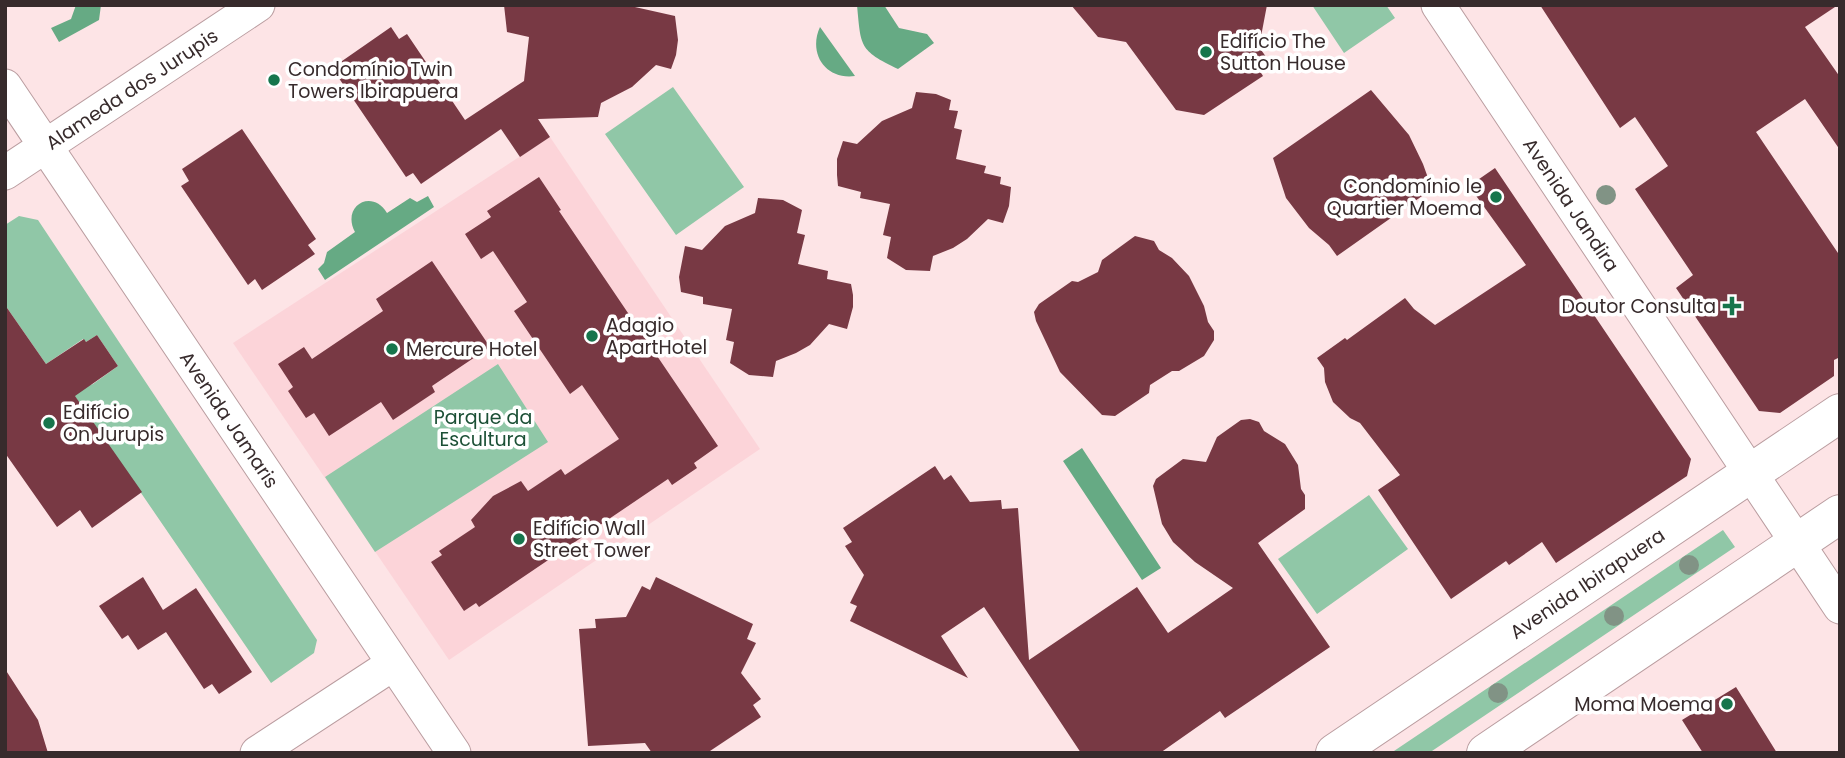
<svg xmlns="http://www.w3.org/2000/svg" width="1845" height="758" font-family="Poppins,sans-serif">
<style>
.built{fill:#fcd4d9}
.green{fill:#90c7a7}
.water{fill:#66aa84}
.building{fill:#783944}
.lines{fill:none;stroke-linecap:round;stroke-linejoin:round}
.street-casing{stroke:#ba9da0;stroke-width:35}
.primary-casing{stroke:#ba9da0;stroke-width:40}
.street{stroke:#fff;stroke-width:33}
.primary{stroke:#fff;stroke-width:38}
.tree{fill:#819385}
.poi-dot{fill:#16754c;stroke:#fff;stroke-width:2.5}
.labels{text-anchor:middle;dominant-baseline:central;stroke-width:7;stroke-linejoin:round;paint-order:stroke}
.poi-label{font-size:19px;fill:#372b2c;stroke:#fff;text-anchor:start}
.street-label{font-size:19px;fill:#372b2c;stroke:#fff}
.park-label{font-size:19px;fill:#1c5036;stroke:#fff}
</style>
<rect width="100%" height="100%" fill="#fde4e6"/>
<!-- built -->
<path class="built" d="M550 137 760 449 449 660 233 343Z"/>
<!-- green -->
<path class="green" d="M1312 5H1386L1395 18 1344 53Z
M673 87 744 187 676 235 605 134Z
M19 216 38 220 317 640 314 653 271 683 72 392 93 384 118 366 97 335 86 342 83 339 46 364 5 305V225Z
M498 364 548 442 375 552 325 477Z
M1369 495 1408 549 1317 614 1278 559Z
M1723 530 1735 547 1429 753H1391Z"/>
<!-- water -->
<path class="water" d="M76 5H101L99 20 59 42 51 28 71 19Z
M857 5H884L899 28 927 34 934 43 898 69C859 50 861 47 857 5Z
M820 27 855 76C825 80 808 53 820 27Z
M428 196 434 207 325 280 318 269 324 263 327 252 355 232C341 206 372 188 387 213L410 198 417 202Z
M1082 448 1161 568 1142 580 1063 461Z"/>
<!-- building -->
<path class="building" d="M504 5H626L675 16 678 40 676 55 671 69 656 65 632 87 601 103 598 117 538 119 550 137 520 157 501 129 421 184 413 173 406 177 332 68 391 27 399 39 407 34 465 120 524 81 529 37 507 32Z
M1071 5H1267L1259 47 1269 61 1258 68 1263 76 1204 115 1176 110 1126 42 1098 37Z
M1540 5H1838L1805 27 1840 77V150L1805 99 1756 132 1840 256V357L1834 360V376L1780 413 1759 411 1676 288 1693 275 1635 189 1668 166 1635 117 1620 128Z
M1371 90 1409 135 1423 164 1432 189 1337 256 1329 245 1309 228 1286 198 1273 158Z
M916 92 936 94 951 100 949 110 958 111 954 128 962 130 956 159 986 166 984 173 1001 177 1000 184 1011 187 1009 206 1003 223 988 219 967 239 953 248 933 256 930 271 906 270 887 258 891 237 883 235 890 204 860 198 861 192 838 186 837 175V159L843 141 857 144 882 121 912 108Z
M242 129 316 239 308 245 315 254 262 290 255 279 248 285 181 186 189 181 182 169Z
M1495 168 1691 459 1687 476 1556 563 1542 542 1509 565 1506 561 1451 599 1378 490 1400 475 1360 423 1350 418 1333 402 1325 382 1324 368 1317 358 1345 338 1347 340 1405 298 1414 309 1435 325 1526 265 1469 186Z
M539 177 561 210 559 211 718 446 694 463 697 468 672 485 668 479 479 607 476 603 464 611 431 562 442 555 439 551 475 527 471 520 493 496 521 481 528 491 561 469 565 475 619 439 582 385 570 394 514 311 527 302 493 251 481 259 465 234 491 217 487 211Z
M758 198 783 200 802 210 797 233 805 235 798 264 828 271 827 279 851 284 853 295V307L847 329 829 324 810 345 796 353 776 361 773 377 749 375 730 363 734 342 726 340 732 309 703 304V297L681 292 679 277 685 246 702 250 725 226 755 213Z
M1135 236 1154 241 1159 250 1172 258 1189 276 1204 306 1208 322 1214 331V340L1204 356 1179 371H1172L1150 385 1149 393 1115 416 1102 415 1060 372 1036 321 1034 312 1039 304 1072 281 1078 282 1098 272 1102 260Z
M432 261 490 347 432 386 435 392 393 420 381 402 329 436 314 413 306 418 288 391 293 387 278 364 304 347 312 359 383 311 376 299Z
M5 305 46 364 84 339 86 342 97 335 118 366 75 396 142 492 92 528 80 510 57 527 5 453Z
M1250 419 1259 422 1264 431 1285 444 1298 465 1301 489 1305 495V509L1258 543 1330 647 1225 718 1220 711 1160 753H1081L984 607 941 636 968 678 850 621 857 606 850 603 864 575 845 546 852 542 843 528 935 466 944 480 951 475 970 502 1001 500 1002 509 1018 508 1029 660 1137 587 1168 633 1233 588 1195 562 1173 542 1162 524 1153 486 1156 479 1183 459 1206 462 1217 437 1241 420Z
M143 577 163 610 196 588 252 672 219 694 212 684 204 689 166 632 138 650 128 635 122 639 99 606Z
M656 577 753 624 747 639 756 643 741 673 761 699 753 705 761 717 707 753H652L645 743 588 746 579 629 596 628 595 619 626 617 642 586 650 590Z
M5 669 38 720 48 753H5Z
M1736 687 1777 753H1703L1682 720Z"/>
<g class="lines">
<!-- street casing -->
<g class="street-casing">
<g id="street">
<path id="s1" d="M1438 5 1840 607"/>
<path id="s2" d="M5 86 454 753"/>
<path id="s3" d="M5 173 258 5"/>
<path d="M257 753 393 664"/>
</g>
</g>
<!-- primary casing -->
<g class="primary-casing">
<g id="primary">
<path id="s4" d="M1335 753 1840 413"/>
<path d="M1486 753 1840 514"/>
</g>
</g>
<!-- street -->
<use href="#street" class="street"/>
<!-- primary -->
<use href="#primary" class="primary"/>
</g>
<!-- trees -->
<g class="tree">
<circle cx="1606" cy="195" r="10"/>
<circle cx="1689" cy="565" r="10"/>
<circle cx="1614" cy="616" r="10"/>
<circle cx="1498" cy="693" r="10"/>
</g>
<!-- markers -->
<g class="poi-dot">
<circle cx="1206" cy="52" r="7"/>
<circle cx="274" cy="80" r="7"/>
<circle cx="1496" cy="197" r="7"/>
<path d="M1728.5 295.5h7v7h7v7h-7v7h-7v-7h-7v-7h7z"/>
<circle cx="592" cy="336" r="7"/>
<circle cx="392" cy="349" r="7"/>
<circle cx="49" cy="423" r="7"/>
<circle cx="519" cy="539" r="7"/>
<circle cx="1727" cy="704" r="7"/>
</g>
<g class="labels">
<!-- poi labels -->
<g class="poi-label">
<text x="1220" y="41">Edifício The<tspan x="1220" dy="22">Sutton House</tspan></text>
<text x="288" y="69">Condomínio Twin<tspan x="288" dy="22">Towers Ibirapuera</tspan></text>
<text x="1482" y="186" text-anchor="end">Condomínio le<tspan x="1482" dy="22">Quartier Moema</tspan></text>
<text x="1716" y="306" text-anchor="end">Doutor Consulta</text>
<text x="606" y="325">Adagio<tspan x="606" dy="22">ApartHotel</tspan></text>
<text x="406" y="349">Mercure Hotel</text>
<text x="63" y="412">Edifício<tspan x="63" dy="22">On Jurupis</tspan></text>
<text x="533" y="528">Edifício Wall<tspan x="533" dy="22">Street Tower</tspan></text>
<text x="1713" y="704" text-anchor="end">Moma Moema</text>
</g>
<!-- street labels -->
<g class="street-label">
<text stroke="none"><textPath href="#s3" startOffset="152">Alameda dos Jurupis</textPath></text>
<text stroke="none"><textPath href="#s1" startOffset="240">Avenida Jandira</textPath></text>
<text stroke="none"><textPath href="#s2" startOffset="402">Avenida Jamaris</textPath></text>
<text stroke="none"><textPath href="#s4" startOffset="304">Avenida Ibirapuera</textPath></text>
</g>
<!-- park labels -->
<g class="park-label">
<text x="483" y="417">Parque da<tspan x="483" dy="22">Escultura</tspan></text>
</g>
</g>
<!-- border -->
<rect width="1845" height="758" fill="none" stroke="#372b2c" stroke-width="14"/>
</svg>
